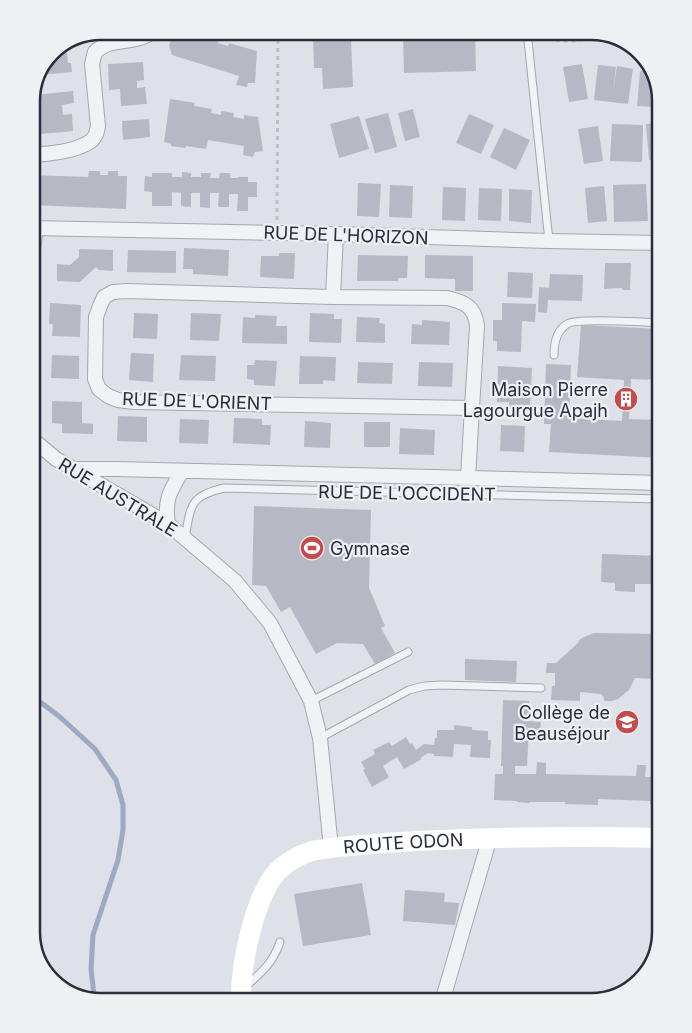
<svg xmlns="http://www.w3.org/2000/svg" width="692" height="1033" font-family="Inter,sans-serif">
<style>
.lines{fill:none;stroke-linecap:round;stroke-linejoin:round}
.stream{stroke:#9caac4;stroke-width:5}
.building{fill:#b6b9c3}
.lane-casing{stroke:#a4a7b0;stroke-width:9}
.street-casing{stroke:#a4a7b0;stroke-width:16}
.path{stroke:#bdbfc5;stroke-width:3;stroke-dasharray:4 4;stroke-linecap:butt}
.lane{stroke:#f1f2f5;stroke-width:7}
.street{stroke:#f1f2f5;stroke-width:14}
.secondary{stroke:#fff;stroke-width:20}
.labels{text-anchor:middle;dominant-baseline:central;stroke-width:4.5;stroke-linejoin:round;paint-order:stroke}
.street-label{font-size:18px;fill:#292d3c;stroke:#eef0f4}
.poi-label{font-size:18px;fill:#292d3c;stroke:#eef0f4;text-anchor:end}
.rim{fill:none;stroke:#292d3c;stroke-width:2.5}
</style>
<rect width="100%" height="100%" fill="#dee1e7"/>
<g class="lines">
<!-- stream -->
<path class="stream" d="M31 695 60 717 95 749 116 780 123 805V830L118 860 93 935 91 969 94 995 98 1002"/>
</g>
<!-- building -->
<path class="building" d="M174 31H181L206 39 207 36 219 40 218 43 228 46 229 43 257 51 255 83H248L247 87 236 85 239 76 172 55 169 46Z
M475 32 476 71 404 73 403 35Z
M351 38 353 87 323 89 322 68H314L313 40Z
M67 53 68 63H71L72 72 41 75 50 55Z
M143 62 144 80 137 81V88L145 87 147 104 121 106 120 89 109 90 108 64Z
M582 64 588 99 569 102 563 67Z
M598 65 616 67 613 93 617 66 633 69 628 104 594 100Z
M640 71 653 72 657 88 656 107 637 106Z
M73 91 74 103 62 105 63 115 72 114 73 131 40 134 39 118 41 117 40 106 36 107 34 95Z
M170 99 195 103 194 106 212 109 211 113 221 115V111L234 113 233 117 244 119V115L258 117 263 151 255 152 253 157 243 155 244 146 208 140 206 149 186 146 185 148 171 146V144L164 142Z
M413 109 420 137 405 141 398 113Z
M388 113 397 147 375 153 365 119Z
M469 114 494 125 481 154 456 143Z
M359 116 369 149 339 158 330 124Z
M149 119 150 137 123 140 122 121Z
M661 123V159L649 160 646 124Z
M612 124 643 125 642 162 610 161Z
M598 126 603 161 584 164 578 129Z
M504 128 530 140 516 170 490 157Z
M89 171H100V175H108V171H118V176H127L126 209 31 205V175L88 177Z
M182 172 191 173V177H201V173H211L210 178H219L220 173H230V178H238V177H248V182H257V197H248V211H237L238 194H229V207H218L219 193H210V208L200 207V193H191V207L181 206V193L172 192V206H152V192L144 191 145 176 152 177V173H172V177H182Z
M358 183 381 184 379 217 357 216Z
M646 184 648 221 614 222 613 185Z
M390 185 413 186 412 218 389 217Z
M604 186 607 221 588 223 585 188Z
M443 187 466 188 465 221 442 220Z
M661 187V224L659 225 656 188Z
M479 188 502 189 501 221 478 220Z
M509 189 532 190 531 223 509 221Z
M184 248 229 250 228 276 193 274V269H183Z
M79 249 113 250V271L99 270 96 267 80 282 57 281V264L70 265 79 257Z
M128 250 176 251V273L127 272Z
M279 253H295L294 279 260 277 261 256H279Z
M358 255 408 256 407 278H398V281H357Z
M425 255 473 256V291H455V279L425 278Z
M605 263H631L630 290H622V288L604 289Z
M508 272 533 273 532 298 507 297Z
M550 274 583 275 582 301 548 300 547 313 538 312 539 287 549 288Z
M655 278H661V312H654Z
M50 303 81 305 80 337 52 336 53 324H49Z
M502 303 536 304 535 322 522 321 521 352 497 351V341H493V320H502Z
M134 313 158 314 157 339 133 338Z
M191 313 221 314 219 341 190 340Z
M310 313 334 314V319H342L341 343 309 342Z
M255 315 277 316 276 326H287V344L242 343 243 317 255 318Z
M357 317 380 318 379 323 385 324V343L356 342Z
M422 320 450 322 449 345 411 344 412 324 422 325Z
M581 325 661 329V380L631 379 629 419 661 420V458L549 452 551 424H544L546 364 571 365 569 418 622 421 624 380 577 377Z
M131 353 154 354 153 382 129 380Z
M52 355 79 356V379L51 378Z
M181 355 216 356 215 381 179 380Z
M300 356 336 357 335 381 323 380V384H299Z
M255 360 277 361 275 386 254 385V380L247 379V365H254Z
M358 362 393 363 392 384 357 383Z
M419 362 453 363 452 387 418 386Z
M498 366 532 368 530 409H509V402H497Z
M52 401 82 402V423L93 424V434L62 433V424L52 423Z
M118 416 147 417V442L117 441Z
M234 418 262 419V425H271L270 445 233 443Z
M180 419 209 420 208 444 179 443Z
M305 421 331 423 330 448 304 447Z
M364 422H390V447H364Z
M501 425 525 426 524 452 500 451Z
M400 428 435 430 434 455 399 454Z
M254 506 371 510 369 588 385 626 381 628 395 653 375 664 363 644 337 643 316 654 290 607 281 612 266 586 252 585Z
M602 554 661 556V584H635V592L615 591V583L601 582Z
M652 588 661 589V602H651Z
M594 633 661 634V679L635 678 629 690 618 699 612 701H604V697L601 694 580 692V701L551 700 552 686H555V673H546L547 663H556L579 642 578 641 582 638Z
M465 659 517 661 516 682 465 680Z
M503 700 529 701V721L541 722 540 730H529L527 766H515V774H536L537 762 546 763V774L636 776 637 765H646L645 777H661V805L650 804V801L598 799V805L565 804V802H529V803L517 802V801L494 800 495 774H503V766H501Z
M454 725 472 727V730L488 731V740H491L490 758 470 757 471 745 454 744 453 757 434 756V754L428 753 420 758 422 759 404 769 397 757 383 766 389 777 372 787 363 770 365 769 361 762 375 754 373 750 389 742 392 746 406 737 410 744 412 743 416 750 424 744 434 745 435 738H437V730H454Z
M362 883 371 935 303 946 294 894Z
M405 890 445 893 444 902 459 903 455 925 403 921Z"/>
<g class="lines">
<!-- lane casing -->
<g class="lane-casing">
<path id="lane" d="M527 31 549 241
M554 355C554 343 556 331 567 324 575 318 646 322 661 323
M185 538C191 506 189 496 224 488L661 499
M311 701 408 652
M320 738 409 690 424 686 442 685 541 688
M246 986C262 972 273 963 280 942"/>
</g>
<!-- street casing -->
<g class="street-casing">
<path id="street" d="M31 154C48 155 77 151 91 141 96 137 97 132 98 126L92 64 95 52C111 36 135 46 153 31
M31 228 336 234 549 241 661 243
M31 263 36 228
M333 297 336 234
M31 438 56 459 168 524 235 581 270 623 311 701 320 738 331 848
M73 469H116L661 483
M468 478 472 408 134 402 118 400 108 396 99 389 95 379 96 317 100 306 104 297 113 292 126 291 333 297 447 298C465 302 475 307 477 326L472 408
M168 524C164 500 170 491 182 471
M442 1002 490 837"/>
</g>
<!-- path -->
<path class="path" d="M546 31 547 38 553 40 562 41H580
M277 220 278 31"/>
<!-- lane -->
<use href="#lane" class="lane"/>
<!-- street -->
<use href="#street" class="street"/>
<!-- secondary -->
<path class="secondary" id="s1" d="M241 1002C240 967 255 889 282 867 291 860 302 854 312 851 325 848 338 847 350 846 373 844 395 842 418 841 499 837 580 836 661 838"/>
</g>
<!-- icons -->
<defs>
<g id="building-disc" transform="scale(1.25)"><circle r="9.5" fill="#c34c4d" stroke="#eef0f4"/><path d="M-4-6H4V6H1V3H-1V6H-4ZM-2.5-4.3h1.7v1.8h-1.7ZM.8-4.3h1.7v1.8H.8ZM-2.5-1h1.7V.8h-1.7ZM.8-1h1.7V.8H.8Z" fill="#fff"/></g>
<g id="stadium-disc" transform="scale(1.25)"><circle r="9.5" fill="#c34c4d" stroke="#eef0f4"/><path d="M0-5a6.5 5 0 1 0 0 10a6.5 5 0 1 0 0-10ZM-3.5-1.8h7v3.6h-7Z" fill="#fff"/></g>
<g id="school-disc" transform="scale(1.25)"><circle r="9.5" fill="#c34c4d" stroke="#eef0f4"/><path d="M0-5L7-2L0 1L-7-2ZM-4 1L0 2.5L4 1V4Q0 6-4 4Z" fill="#fff"/></g>
</defs>
<g fill-rule="evenodd">
<use href="#building-disc" x="626" y="399"/>
<use href="#stadium-disc" x="312" y="548"/>
<use href="#school-disc" x="627" y="722"/>
</g>
<g class="labels">
<!-- street labels -->
<g class="street-label">
<text transform="translate(346 235) rotate(2)">RUE DE L'HORIZON</text>
<text transform="translate(197 401) rotate(2)">RUE DE L'ORIENT</text>
<text transform="translate(407 493) rotate(1)">RUE DE L'OCCIDENT</text>
<text transform="translate(118 497) rotate(31)">RUE AUSTRALE</text>
<text stroke="none"><textPath href="#s1" startOffset="270">ROUTE ODON</textPath></text>
</g>
<!-- poi labels -->
<g class="poi-label">
<text x="608" y="389">Maison Pierre<tspan x="608" dy="21">Lagourgue Apajh</tspan></text>
<text x="330" y="548" text-anchor="start">Gymnase</text>
<text x="610" y="712">Collège de<tspan x="610" dy="21">Beauséjour</tspan></text>
</g>
</g>
<!-- crop -->
<path d="M0 0H692V1033H0ZM101 40H591A61 61 0 0 1 652 101V932A61 61 0 0 1 591 993H101A61 61 0 0 1 40 932V101A61 61 0 0 1 101 40Z" fill="#eef0f4" fill-rule="evenodd"/>
<path class="rim" d="M101 40H591A61 61 0 0 1 652 101V932A61 61 0 0 1 591 993H101A61 61 0 0 1 40 932V101A61 61 0 0 1 101 40Z"/>
</svg>
